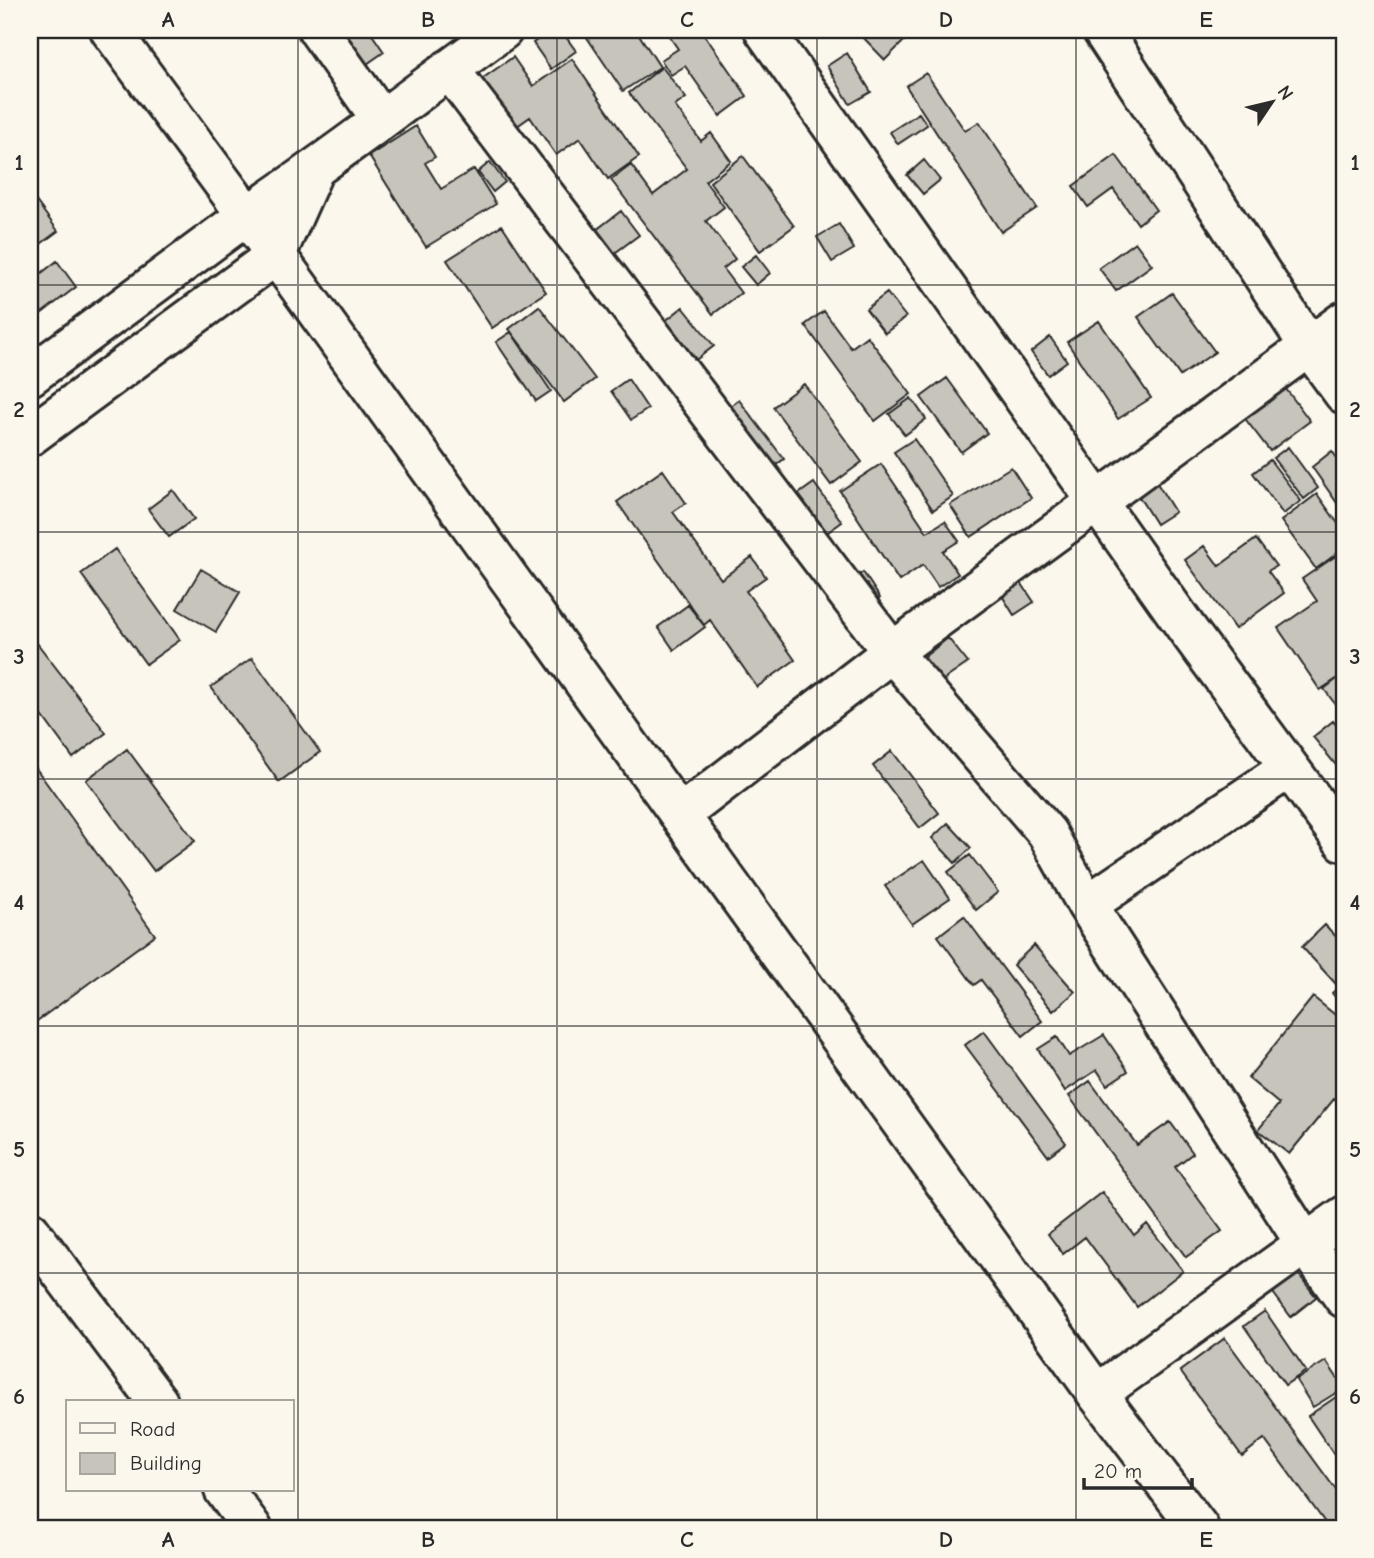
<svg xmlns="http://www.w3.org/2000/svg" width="1374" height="1558" font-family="'Comic Neue',sans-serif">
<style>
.building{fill:#c7c4bc;stroke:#2b2b2b;stroke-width:2}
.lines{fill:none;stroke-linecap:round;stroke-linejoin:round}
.street-casing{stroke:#2b2b2b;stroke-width:44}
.secondary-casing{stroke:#2b2b2b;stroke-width:44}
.street{stroke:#fbf7ec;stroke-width:38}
.secondary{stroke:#fbf7ec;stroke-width:38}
.grid{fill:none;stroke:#2b2b2b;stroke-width:2;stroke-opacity:0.55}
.neatline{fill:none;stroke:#2b2b2b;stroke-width:2.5}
.grid-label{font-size:23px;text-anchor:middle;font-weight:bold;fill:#2b2b2b}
</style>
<rect width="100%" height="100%" fill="#fbf7ec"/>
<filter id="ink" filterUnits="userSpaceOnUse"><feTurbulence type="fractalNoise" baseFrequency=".0143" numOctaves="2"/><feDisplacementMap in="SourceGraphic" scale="14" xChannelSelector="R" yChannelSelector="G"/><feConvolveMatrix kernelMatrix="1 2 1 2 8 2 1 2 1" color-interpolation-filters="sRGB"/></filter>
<g filter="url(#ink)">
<!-- building -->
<path class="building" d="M342 30H369L384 52 364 66 341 31Z
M551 30H561L576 51 551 69 533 43Z
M582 30H636L660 67 623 91Z
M665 30H701L747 96 720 116 685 66 671 75 661 60 678 49Z
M856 30H915L885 60Z
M847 53 871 92 850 104 827 66Z
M513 57 533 86 572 59 639 157 608 179 580 138 556 155 530 117 513 129 479 81Z
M662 67 686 98 675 106 701 141 711 133 731 161 705 181 724 207 706 221 735 259 723 269 741 293 713 314 611 180 631 165 653 195 687 169 629 93Z
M926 73 965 131 979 122 1037 208 1001 232 906 86Z
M919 113 927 125 898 144 890 132Z
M416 126 435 157 425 163 441 189 474 169 496 204 426 247 369 156Z
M1116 155 1156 210 1138 224 1113 189 1088 207 1073 186Z
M743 156 794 226 760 251 710 182Z
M924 160 940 180 923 194 907 175Z
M490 162 505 182 493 192 478 172Z
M30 193 58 231 30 252Z
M621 211 639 235 604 261 587 237Z
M839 224 854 249 832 262 817 237Z
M502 225 546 292 492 328 447 260Z
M1135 242 1152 265 1116 291 1099 268Z
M756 255 770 273 756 285 741 267Z
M57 261 76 287 42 313 30 297V282Z
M887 293 906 317 885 333 866 309Z
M1172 293 1215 352 1180 376 1138 317Z
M539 306 595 379 564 402 509 329Z
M683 307 714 346 689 365 659 326Z
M824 311 851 348 867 336 911 394 875 421 805 325Z
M1099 321 1151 398 1118 419 1067 342Z
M511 332 551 391 536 401 496 342Z
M1050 337 1067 361 1048 375 1031 352Z
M947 378 987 433 961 452 921 397Z
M628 379 648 409 631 420 611 391Z
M804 384 862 462 831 485 773 407Z
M1283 385 1310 421 1270 451 1243 416Z
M911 398 926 419 905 435 889 414Z
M739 400 784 459 760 477 715 418Z
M914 439 953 496 933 510 894 452Z
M1288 447 1318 488 1304 499 1273 458Z
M1332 451 1344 468V513L1312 467Z
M1270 460 1301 501 1283 514 1253 473Z
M881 464 927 532 945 521 959 541 943 551 958 574 938 587 923 565 899 581 840 491Z
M1011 467 1031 498 971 537 950 505Z
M663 470 686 503 673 512 721 579 752 557 766 577 746 591 795 660 757 687 710 620 704 625 617 502Z
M1155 480 1175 512 1156 524 1136 492Z
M814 483 842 522 814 542 786 503Z
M173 490 194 519 169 537 148 509Z
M1317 494 1344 532V548L1316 569 1281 521Z
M1256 539 1276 566 1268 571 1284 593 1235 629 1185 560 1204 546 1219 566Z
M115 549 180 640 146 664 81 574Z
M1343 551 1344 674 1320 690 1278 628 1317 601 1302 579Z
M201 569 240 592 216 632 177 609Z
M863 572 880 598 863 610 846 585Z
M1020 581 1034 602 1014 615 1001 594Z
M688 605 705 627 674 650 658 627Z
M948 638 968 663 942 681 924 657Z
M37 643 106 733 73 758 30 699V649Z
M252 658 320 752 279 782 211 687Z
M1341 676 1344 680V716L1324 689Z
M1333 721 1344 734V775L1313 737Z
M127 749 195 841 154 871 86 780Z
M892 751 939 813 920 828 873 766Z
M30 760 155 935 30 1026Z
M948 823 971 848 955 863 932 838Z
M970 855 998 892 976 910 948 872Z
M924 860 950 898 912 924 885 886Z
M964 916 1042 1021 1023 1036 981 980 974 985 938 936Z
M1325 925 1344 945V977L1336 984 1302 947Z
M1034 945 1075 992 1053 1011 1013 965Z
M1344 983V1009L1332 993Z
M1313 997 1344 1022V1108L1334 1099 1289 1154 1258 1130 1279 1104 1248 1078Z
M984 1031 1066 1143 1048 1156 965 1045Z
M1104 1035 1128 1071 1107 1085 1097 1070 1065 1091 1038 1049 1057 1037 1069 1056Z
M1090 1081 1137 1145 1170 1122 1193 1153 1175 1167 1222 1231 1186 1257 1069 1096Z
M1102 1192 1134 1235 1147 1224 1183 1271 1137 1307 1085 1237 1063 1254 1048 1234Z
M1296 1271 1316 1297 1291 1317 1271 1290Z
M1265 1311 1306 1371 1285 1385 1244 1326Z
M1225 1338 1344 1501V1519L1332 1528H1329L1264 1439 1242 1456 1180 1371Z
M1326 1361 1344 1388 1313 1407 1296 1380Z
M1342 1393 1344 1398V1470L1308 1416Z"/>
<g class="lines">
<!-- street casing -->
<g class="street-casing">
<path id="street" d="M318 30 381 119
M764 30 1187 629 1344 842
M1102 30 1309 346 1344 394
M449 69 892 652 1047 833 1087 905 1305 1243 1344 1298
M246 216C334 158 417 92 503 30
M276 255 313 172
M680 815 892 652 1344 321
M1087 905 1289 768
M30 1231 158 1402
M1097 1394 1344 1216
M224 1490 252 1528"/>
</g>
<!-- secondary casing -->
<g class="secondary-casing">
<path id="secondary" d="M110 30 276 255 1097 1394 1199 1528
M30 376 246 216
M30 436 276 255"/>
</g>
<!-- street -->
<use href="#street" class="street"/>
<!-- secondary -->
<use href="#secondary" class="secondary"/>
</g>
</g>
<!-- grid -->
<path class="grid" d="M298 30V1528M557 30V1528M817 30V1528M1076 30V1528M30 285H1344M30 532H1344M30 779H1344M30 1026H1344M30 1273H1344"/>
<!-- margin -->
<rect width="1374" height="1558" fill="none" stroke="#fbf7ec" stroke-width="77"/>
<!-- legend -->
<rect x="66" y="1400" width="228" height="91" fill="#fbf7ec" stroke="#a8a59f" stroke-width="2"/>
<rect x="80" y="1423" width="35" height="10" fill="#fbf7ec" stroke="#a8a59f" stroke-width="2"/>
<text x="130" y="1436" font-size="21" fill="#2b2b2b">Road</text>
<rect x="80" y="1453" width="35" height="21" fill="#c7c4bc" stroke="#a8a59f" stroke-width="2"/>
<text x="130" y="1470" font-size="21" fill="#2b2b2b">Building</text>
<!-- north arrow -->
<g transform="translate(1272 102) rotate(55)" stroke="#fbf7ec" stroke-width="5" paint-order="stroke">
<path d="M0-5L12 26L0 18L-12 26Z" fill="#2b2b2b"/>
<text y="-10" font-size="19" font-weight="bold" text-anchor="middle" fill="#2b2b2b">N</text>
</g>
<!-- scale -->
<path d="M1084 1478v10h108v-10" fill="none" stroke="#2b2b2b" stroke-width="3.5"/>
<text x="1094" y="1478" font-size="21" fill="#2b2b2b" stroke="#fbf7ec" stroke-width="5" paint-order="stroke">20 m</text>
<rect x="38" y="38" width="1298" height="1482" class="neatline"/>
<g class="grid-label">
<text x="168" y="27">A</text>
<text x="428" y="27">B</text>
<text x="687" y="27">C</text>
<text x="946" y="27">D</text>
<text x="1206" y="27">E</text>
<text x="19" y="170">1</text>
<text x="1355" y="170">1</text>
<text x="19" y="417">2</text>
<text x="1355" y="417">2</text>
<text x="19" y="664">3</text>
<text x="1355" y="664">3</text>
<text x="19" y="910">4</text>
<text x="1355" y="910">4</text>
<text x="19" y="1157">5</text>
<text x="1355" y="1157">5</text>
<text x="19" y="1404">6</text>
<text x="1355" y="1404">6</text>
<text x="168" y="1547">A</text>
<text x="428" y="1547">B</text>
<text x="687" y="1547">C</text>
<text x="946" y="1547">D</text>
<text x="1206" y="1547">E</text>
</g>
</svg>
